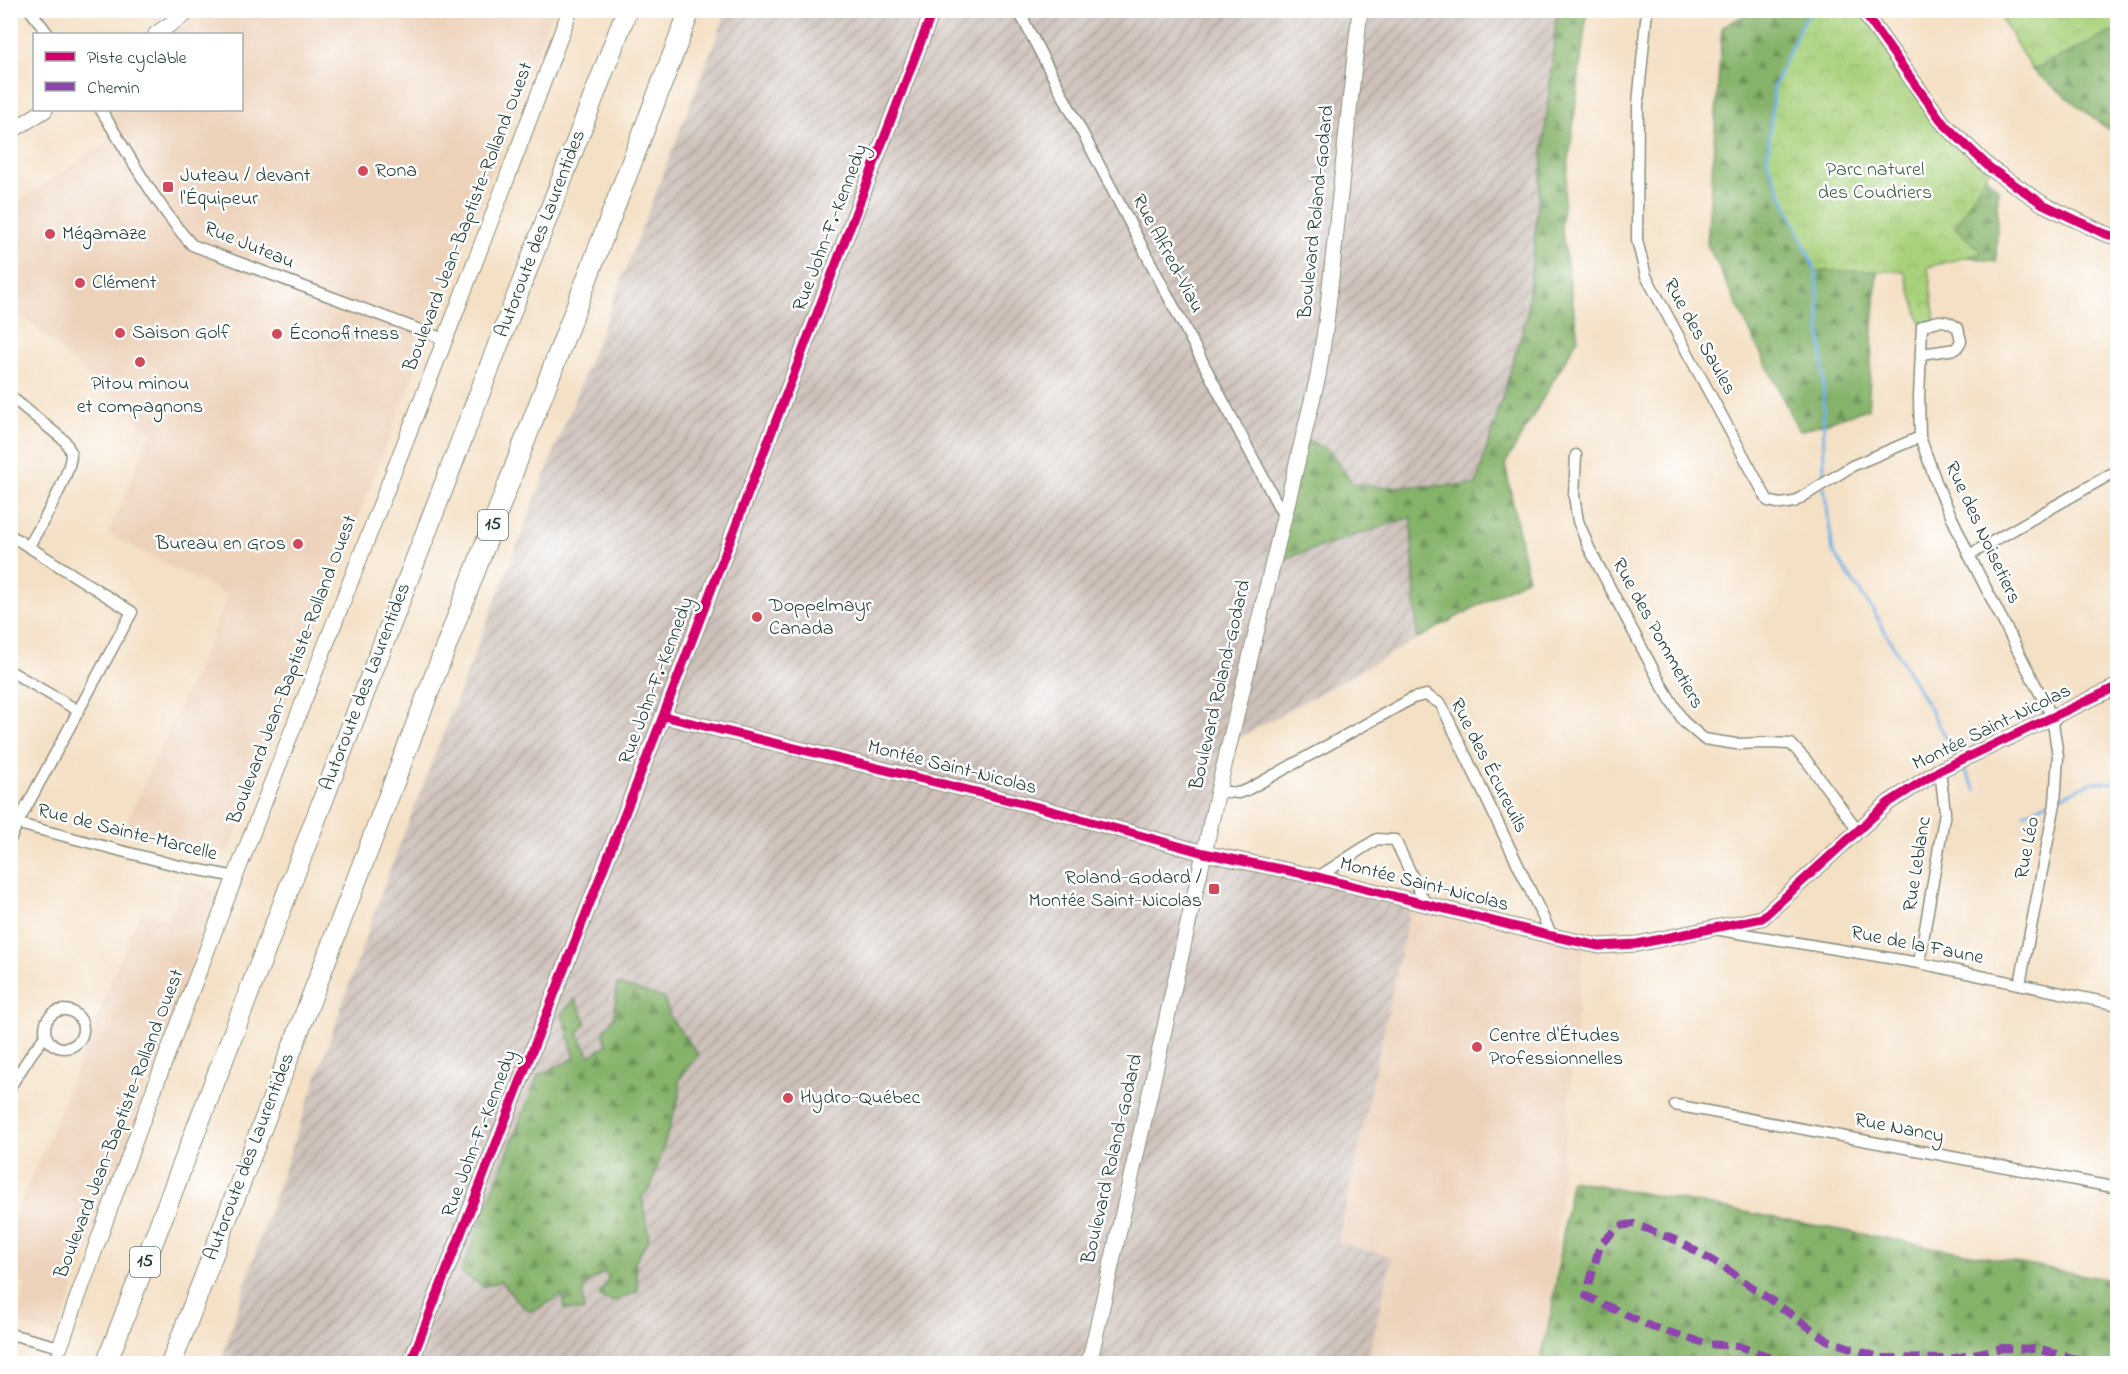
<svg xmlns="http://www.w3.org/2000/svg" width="2128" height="1374" font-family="'Indie Flower',sans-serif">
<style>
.built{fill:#edd2ba}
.industrial{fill:url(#industrial-furrows)}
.forest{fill:url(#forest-firs);stroke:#527850;stroke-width:1.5}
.park{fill:url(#park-crowns);stroke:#648758;stroke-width:1.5}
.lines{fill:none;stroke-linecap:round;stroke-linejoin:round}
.stream{stroke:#73b2e6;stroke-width:3}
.street-casing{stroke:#8a8e7c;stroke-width:13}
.secondary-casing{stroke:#8a8e7c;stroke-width:17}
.highway-casing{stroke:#8a8e7c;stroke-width:22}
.street{stroke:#fff;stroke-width:10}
.secondary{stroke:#fff;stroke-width:15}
.highway{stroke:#fff;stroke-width:20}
.quiet{stroke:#8e44ad;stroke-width:8;stroke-dasharray:15 8;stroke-linecap:butt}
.cycleway-casing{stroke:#fff;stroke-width:13}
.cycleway{stroke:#d6006c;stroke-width:9}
.poi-dot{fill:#d1495b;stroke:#fff;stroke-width:2}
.labels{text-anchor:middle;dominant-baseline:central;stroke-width:5;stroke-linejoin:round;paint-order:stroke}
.shield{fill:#fff;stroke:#627771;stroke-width:1.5}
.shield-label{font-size:18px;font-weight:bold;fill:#1f3d34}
.park-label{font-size:20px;fill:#426246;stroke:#fff}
.poi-label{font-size:20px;fill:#1f3d34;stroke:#fff;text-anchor:start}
.street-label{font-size:20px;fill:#1f3d34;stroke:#fff}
</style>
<defs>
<pattern id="industrial-furrows" width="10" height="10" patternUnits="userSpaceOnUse" patternTransform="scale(1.5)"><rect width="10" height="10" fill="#cec1ba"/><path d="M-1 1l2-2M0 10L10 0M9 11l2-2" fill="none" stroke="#a79e98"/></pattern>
<pattern id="forest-firs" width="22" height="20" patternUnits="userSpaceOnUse" patternTransform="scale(1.5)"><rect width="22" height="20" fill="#86b36b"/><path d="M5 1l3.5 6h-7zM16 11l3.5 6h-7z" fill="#6d9359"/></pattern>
<pattern id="park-crowns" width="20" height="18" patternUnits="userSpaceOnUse" patternTransform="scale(1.5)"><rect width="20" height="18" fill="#a9d17b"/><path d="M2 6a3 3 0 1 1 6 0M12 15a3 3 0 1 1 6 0" fill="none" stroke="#91b46b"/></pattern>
</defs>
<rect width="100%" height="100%" fill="#fff"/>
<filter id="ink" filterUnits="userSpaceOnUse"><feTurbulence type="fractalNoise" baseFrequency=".0167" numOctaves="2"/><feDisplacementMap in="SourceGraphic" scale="12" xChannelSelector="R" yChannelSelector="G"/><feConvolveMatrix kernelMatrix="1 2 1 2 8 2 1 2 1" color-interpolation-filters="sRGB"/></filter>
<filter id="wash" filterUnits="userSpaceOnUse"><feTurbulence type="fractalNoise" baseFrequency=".008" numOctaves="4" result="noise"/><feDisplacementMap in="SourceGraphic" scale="24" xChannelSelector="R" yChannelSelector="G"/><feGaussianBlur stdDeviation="1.35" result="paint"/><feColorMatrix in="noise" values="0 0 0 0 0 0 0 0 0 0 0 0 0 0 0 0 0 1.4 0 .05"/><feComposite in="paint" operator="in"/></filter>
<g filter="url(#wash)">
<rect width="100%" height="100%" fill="#f4e0c5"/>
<!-- built -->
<path class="built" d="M147 11H552L494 168 228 853 122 832 213 633 227 595 108 534 151 433 11 305 10 207 116 137 98 110H242V34H165Z
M185 879 218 892 57 1335 16 1323 26 1285 11 1279V1223L51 1132 133 926 144 913 168 919Z
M1411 904 1584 945 1564 1150 1551 1316 1540 1363H1367L1392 1257 1338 1243Z"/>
<!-- industrial -->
<path class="industrial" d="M727 11H1557L1527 315 1476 486 1416 487 1417 639 1237 739 1204 853 1411 904 1338 1242 1392 1257 1367 1363 220 1364 259 1241 387 877Z"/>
<!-- forest -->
<path class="forest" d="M1557 11H1587L1561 225 1578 338 1505 464 1528 578 1417 639 1411 517 1275 562 1305 439 1330 451 1352 483 1380 487 1476 485 1527 315Z
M1753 11H1846L1918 110 1998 189 1996 262 1879 239 1868 409 1799 431 1707 244 1722 27Z
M2117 28V136L2032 70Z
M617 984 664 998 671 1019 698 1054 679 1080 680 1093 651 1187 642 1197 649 1237 635 1262 638 1291 613 1302 599 1296 609 1277 603 1272C584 1284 580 1287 584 1311L565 1309 562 1295 538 1309 529 1311 518 1302 501 1281 483 1287 461 1272 538 1075 575 1058 562 1013 575 999 586 1022 578 1034 590 1056 607 1045 603 1032 614 1017Z
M1571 1180 2117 1281V1363H1540L1551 1316Z"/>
<!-- park -->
<path class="park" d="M1812 11H1862L1943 123 1990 168 1955 227 1982 253 1928 267 1935 322 1922 326 1904 271H1816L1767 161 1774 86 1799 29Z
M1997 11H2117V30L2032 70Z"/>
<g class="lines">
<!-- stream -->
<path class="stream" d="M1812 10 1799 29 1774 86 1767 161 1816 271 1823 368 1824 481
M1824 487 1833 552 1874 612 1957 757
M1962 766 1976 790
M2057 798 2093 782 2118 783
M2024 814 2051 801"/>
</g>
</g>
<g filter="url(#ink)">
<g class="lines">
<!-- street casing -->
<g class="street-casing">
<path id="street" d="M30 10 48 34
M1018 10 1283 515
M1647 10 1638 104 1637 240 1646 276 1768 501 1781 504 1794 502 1852 466 1920 437
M101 110C129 155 156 205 192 245L444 339
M1921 354 1956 349 1961 341 1958 328C1944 318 1938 320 1922 326L1919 397 1920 437 1938 487 1969 555 2052 717 2058 756 2055 804 2020 984
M10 396 65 441C67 445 70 449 71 454 71 475 40 527 29 546
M1576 455 1574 496 1578 521 1589 548 1661 684 1684 722 1704 739 1736 744 1767 743 1791 744 1806 760 1857 829
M10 535 132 612 17 824 10 840
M1969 555 2118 470
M10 671 77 710
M1218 791 1238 793 1247 790 1413 698 1426 695 1441 704 1552 936
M11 822 179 866 236 877
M1318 877 1377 839 1395 840 1426 905
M1720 930 1919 963 2118 1005
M1919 963 1945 812 1940 770
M45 1029a19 19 0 1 1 38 0a19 19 0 1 1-38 0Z
M10 1087 32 1053 46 1035
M1675 1105 2118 1188
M10 1334 60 1347 54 1364"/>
</g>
<!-- secondary casing -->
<g class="secondary-casing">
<path id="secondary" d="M1862 10 1943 123 1990 168 2043 204 2103 233 2118 238
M156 34 191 10
M10 132 45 110
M663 716 1038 807 1204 853 1318 877 1552 936 1599 946 1637 944 1762 918 1888 803 1940 770 2118 686
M60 1347C219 897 405 458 570 10
M410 1364 663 716 933 10
M1089 1364 1218 791 1318 376 1326 324 1360 10"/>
</g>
<!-- highway casing -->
<g class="highway-casing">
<path id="highway" d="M106 1364 627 10
M171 1364 690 10"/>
</g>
<!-- street -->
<use href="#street" class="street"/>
<!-- secondary -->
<use href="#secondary" class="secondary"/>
<!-- highway -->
<use href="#highway" class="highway"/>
<!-- quiet -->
<path class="quiet" d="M1792 1364 1738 1346 1708 1344 1652 1327 1586 1296 1600 1245 1619 1226 1634 1224 1678 1241 1728 1270 1827 1340 1881 1358 1950 1359 2003 1348 2037 1349 2096 1364"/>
<!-- cycleway casing -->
<g class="cycleway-casing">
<path id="cycleway" d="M1862 10 1943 123 1990 168 2043 204 2103 233 2118 238
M663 716 1038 807 1204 853 1318 877 1552 936 1599 946 1637 944 1762 918 1888 803 1940 770 2118 686
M410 1364 663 716 933 10"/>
</g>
<!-- cycleway -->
<use href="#cycleway" class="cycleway"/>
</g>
</g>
<!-- markers -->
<g class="poi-dot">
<circle cx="363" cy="171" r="6"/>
<rect x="162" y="181" width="12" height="12" rx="3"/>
<circle cx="50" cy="234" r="6"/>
<circle cx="80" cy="283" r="6"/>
<circle cx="120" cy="333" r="6"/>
<circle cx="277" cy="334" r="6"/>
<circle cx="140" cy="362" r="6"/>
<circle cx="298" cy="544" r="6"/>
<circle cx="757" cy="617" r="6"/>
<rect x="1208" y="883" width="12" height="12" rx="3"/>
<circle cx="1477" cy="1047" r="6"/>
<circle cx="788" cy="1098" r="6"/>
</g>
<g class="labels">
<!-- shield labels -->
<g class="shield">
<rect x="478" y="510" width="30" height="30" rx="4.5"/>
<rect x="130" y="1247" width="30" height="30" rx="4.5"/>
</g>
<g class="shield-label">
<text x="493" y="525">15</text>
<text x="145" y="1262">15</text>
</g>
<!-- park labels -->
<g class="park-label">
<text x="1875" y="170">Parc naturel<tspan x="1875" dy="23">des Coudriers</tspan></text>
</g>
<!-- poi labels -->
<g class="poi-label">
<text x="375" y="171">Rona</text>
<text x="180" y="176">Juteau / devant<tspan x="180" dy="23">l'Équipeur</tspan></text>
<text x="62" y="234">Mégamaze</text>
<text x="92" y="283">Clément</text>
<text x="132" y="333">Saison Golf</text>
<text x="289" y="334">Éconofitness</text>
<text x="140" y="384" text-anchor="middle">Pitou minou<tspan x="140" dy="23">et compagnons</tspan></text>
<text x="286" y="544" text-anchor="end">Bureau en Gros</text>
<text x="769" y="606">Doppelmayr<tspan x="769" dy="23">Canada</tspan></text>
<text x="1202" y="878" text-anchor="end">Roland-Godard /<tspan x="1202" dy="23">Montée Saint-Nicolas</tspan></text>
<text x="1489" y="1036">Centre d'Études<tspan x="1489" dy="23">Professionnelles</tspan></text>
<text x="800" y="1098">Hydro-Québec</text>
</g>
<!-- street labels -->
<g class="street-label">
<text transform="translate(1317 212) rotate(-84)">Boulevard Roland-Godard</text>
<text transform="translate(469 217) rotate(-69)">Boulevard Jean-Baptiste-Rolland Ouest</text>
<text transform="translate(831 228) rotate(-69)">Rue John-F.-Kennedy</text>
<text transform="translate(541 234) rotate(-69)">Autoroute des Laurentides</text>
<text transform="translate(249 246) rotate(22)">Rue Juteau</text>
<text transform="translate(1167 254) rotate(62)">Rue Alfred-Viau</text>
<text transform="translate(1699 337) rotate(61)">Rue des Saules</text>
<text transform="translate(1982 533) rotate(65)">Rue des Noisetiers</text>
<text transform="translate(1657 634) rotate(61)">Rue des Pommetiers</text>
<text transform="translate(293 670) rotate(-69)">Boulevard Jean-Baptiste-Rolland Ouest</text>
<text transform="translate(657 681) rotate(-69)">Rue John-F.-Kennedy</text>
<text transform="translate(1221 685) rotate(-77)">Boulevard Roland-Godard</text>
<text transform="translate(366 687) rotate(-69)">Autoroute des Laurentides</text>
<text transform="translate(1992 728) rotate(-26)">Montée Saint-Nicolas</text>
<text transform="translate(1488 766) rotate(63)">Rue des Écureuils</text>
<text transform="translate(952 768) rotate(14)">Montée Saint-Nicolas</text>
<text transform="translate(127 833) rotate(14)">Rue de Sainte-Marcelle</text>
<text transform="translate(2028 848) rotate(-79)">Rue Léo</text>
<text transform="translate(1918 864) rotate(-81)">Rue Leblanc</text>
<text transform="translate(1424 885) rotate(14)">Montée Saint-Nicolas</text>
<text transform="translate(1917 946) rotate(11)">Rue de la Faune</text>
<text transform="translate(120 1124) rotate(-69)">Boulevard Jean-Baptiste-Rolland Ouest</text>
<text transform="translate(1899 1129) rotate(11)">Rue Nancy</text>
<text transform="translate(480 1134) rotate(-69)">Rue John-F.-Kennedy</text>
<text transform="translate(250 1157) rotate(-69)">Autoroute des Laurentides</text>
<text transform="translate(1113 1159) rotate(-77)">Boulevard Roland-Godard</text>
</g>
</g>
<!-- margin -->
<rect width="2128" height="1374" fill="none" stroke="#fff" stroke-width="36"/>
<!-- legend -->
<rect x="33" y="33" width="210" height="78" fill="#ffffff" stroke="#a5b1ae" stroke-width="1.5"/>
<rect x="45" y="52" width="30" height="9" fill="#d6006c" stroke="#a5b1ae" stroke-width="1.5"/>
<text x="87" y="63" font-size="18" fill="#1f3d34">Piste cyclable</text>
<rect x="45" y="82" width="30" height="9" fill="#8e44ad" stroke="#a5b1ae" stroke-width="1.5"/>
<text x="87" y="93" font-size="18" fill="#1f3d34">Chemin</text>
</svg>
